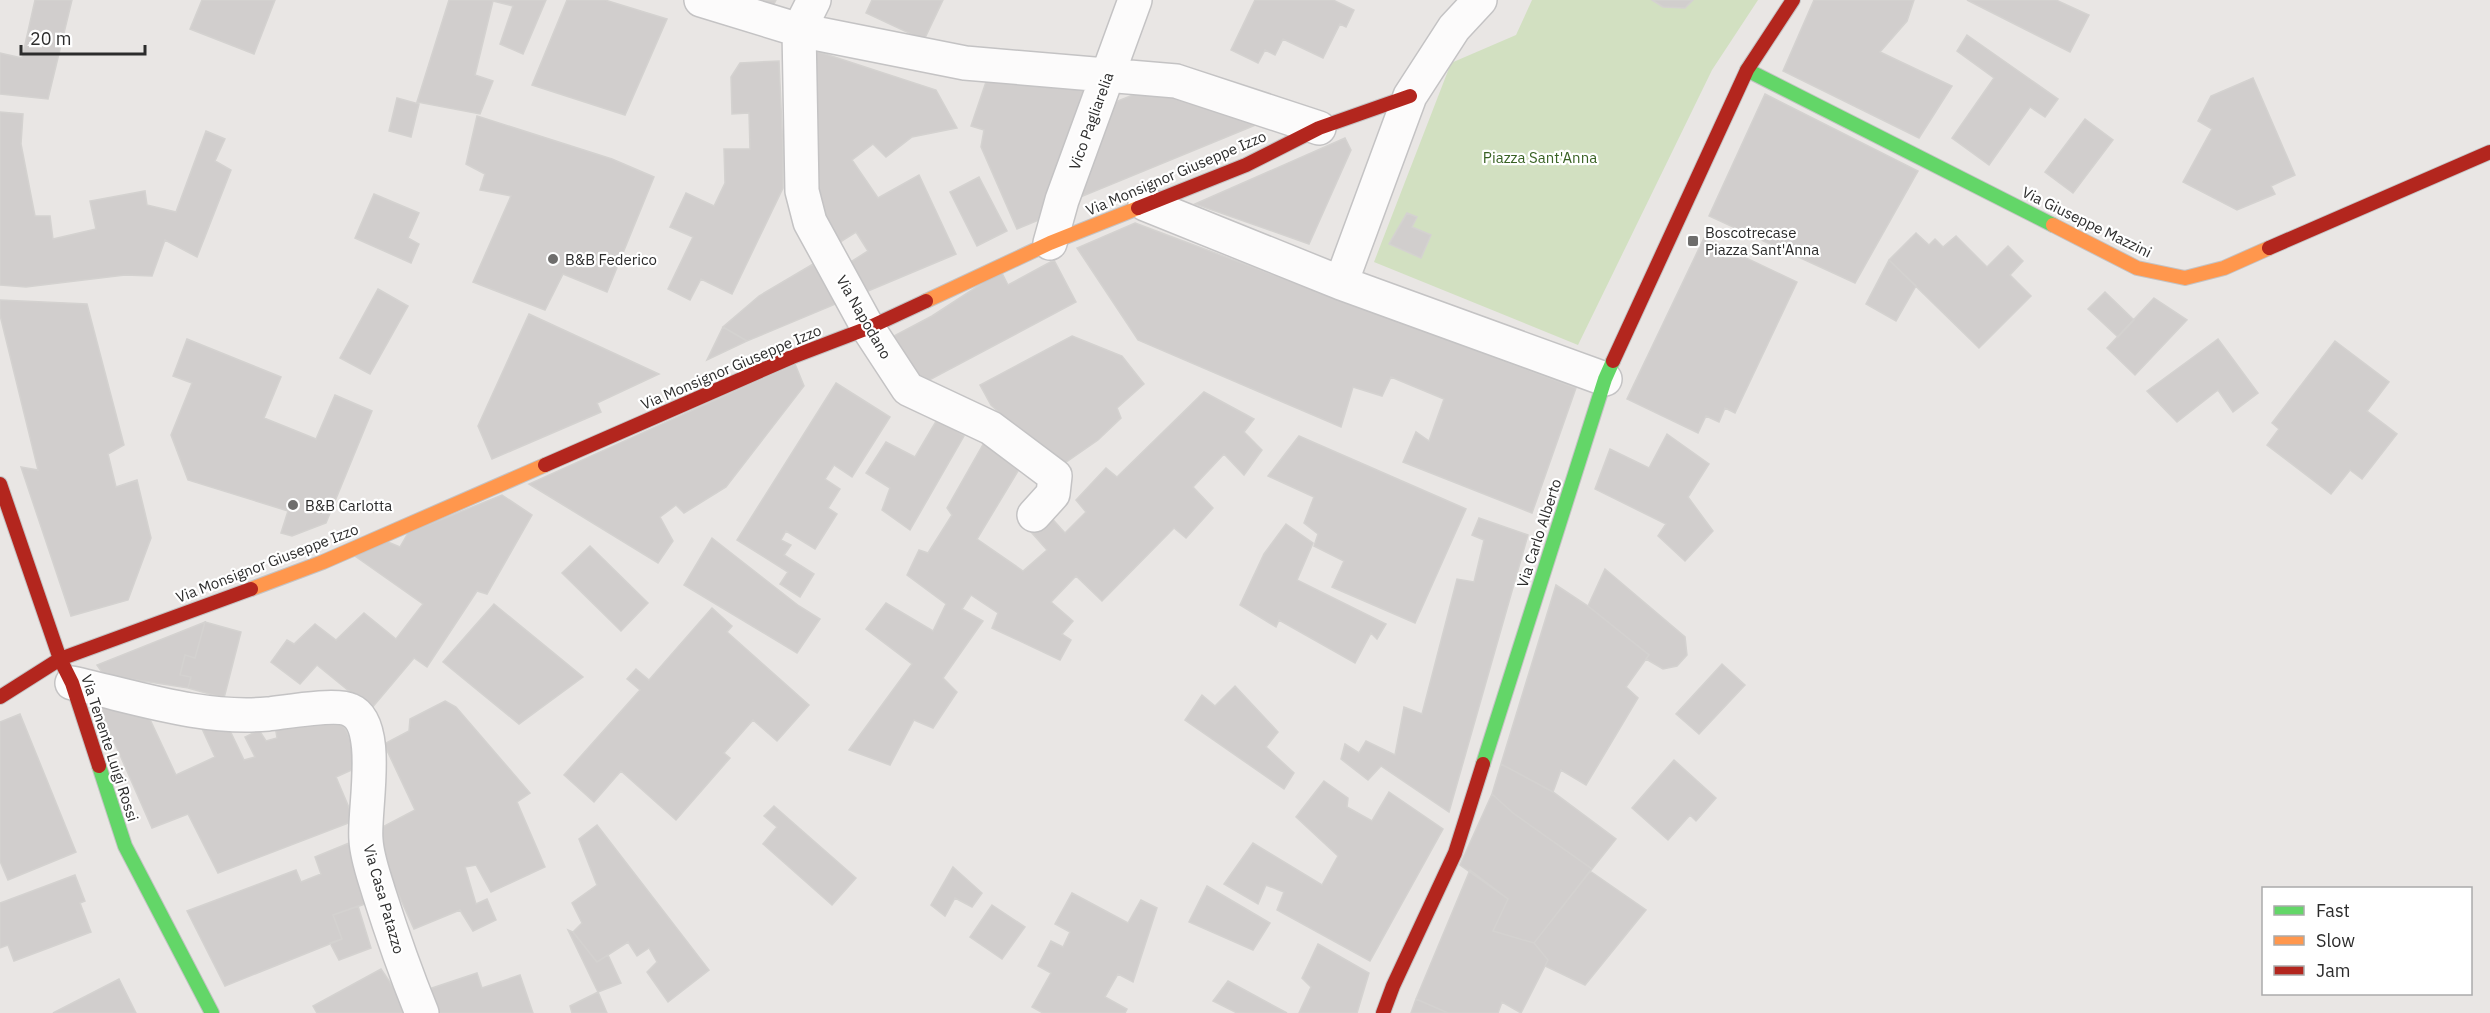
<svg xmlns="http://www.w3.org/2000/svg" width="2490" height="1013" font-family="'IBM Plex Sans',sans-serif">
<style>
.green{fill:#d2e0c1}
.building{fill:#d1cecd;stroke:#d4d2d0;stroke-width:1.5}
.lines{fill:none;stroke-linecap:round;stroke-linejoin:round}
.street-casing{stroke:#c4c3c4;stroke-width:36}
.fast-casing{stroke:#c4c3c4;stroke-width:16}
.slow-casing{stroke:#c4c3c4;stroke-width:16}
.jam-casing{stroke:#c4c3c4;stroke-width:16}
.street{stroke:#fcfbfb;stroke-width:33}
.fast{stroke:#63d668;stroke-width:14}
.slow{stroke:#ff974d;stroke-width:14}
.jam{stroke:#b3261e;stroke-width:14}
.poi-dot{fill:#6e6d6c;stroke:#fff;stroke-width:2}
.labels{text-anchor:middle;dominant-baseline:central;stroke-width:4.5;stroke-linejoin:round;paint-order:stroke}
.street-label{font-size:15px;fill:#2c2c2c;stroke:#fff}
.park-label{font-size:15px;fill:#396224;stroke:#fff}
.poi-label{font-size:15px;fill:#2c2c2c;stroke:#fff;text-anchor:start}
</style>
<rect width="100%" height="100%" fill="#e9e6e4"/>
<!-- green -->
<path class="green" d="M1532 0H1652L1663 7 1685 8 1693 0H1758L1712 70 1578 345 1374 262 1451 63 1516 35Z"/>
<!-- building -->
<path class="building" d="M35 0H72L48 99 0 94V53L22 58Z
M202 0H275L254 54 190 29Z
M449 0H546L523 54 500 44 513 6 493 1 475 75 493 81 480 114 417 102Z
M567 0H605L667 19 625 115 532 85Z
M741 0H776L770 12Z
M872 0H943L924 40 866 13Z
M1255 0H1333L1354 10 1346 27 1340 24 1323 58 1283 39 1275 55 1265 50 1258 63 1231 50Z
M1652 0H1693L1685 8 1663 7Z
M1814 0H1914L1907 21 1880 52 1952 86 1919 138 1783 71Z
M1967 0H2056L2089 15 2070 52Z
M1967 35 2058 99 2045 117 2030 107 1989 165 1952 138 1994 78 1957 51Z
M810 49 936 90 957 128 912 137 886 157 873 144 852 160 878 198 919 175 956 254 868 291 849 263 868 251 856 232 834 246 822 224 804 140Z
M779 61 783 151V188L732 294 701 279 690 300 668 289 693 237 670 227 686 193 714 206 725 183 724 149H750L749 113 732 114 731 77 740 63Z
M989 73 1089 78 1046 217 1017 229 981 147 984 130 971 126Z
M2253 78 2295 175 2271 186 2275 194 2237 210 2183 182 2212 129 2198 121 2211 96Z
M1158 85 1258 124 1071 201 1110 104Z
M1765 94 1918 171 1855 283 1709 216Z
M397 98 419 104 411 137 389 131Z
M0 112 23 114 21 144 35 216H50L53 239 96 229 90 201 145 191 147 205 176 212 206 131 225 139 215 161 231 170 197 257 165 240 152 276 125 275 26 287 0 285Z
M477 116 612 159 654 177 607 292 563 274 545 310 473 282 511 196 480 190 485 174 466 164Z
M2085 119 2113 140 2073 193 2045 172Z
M1345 138 1351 150 1309 244 1195 204Z
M979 177 1007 231 977 246 950 192Z
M374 194 419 213 408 238 419 244 411 263 355 238Z
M1407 213 1417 217 1412 227 1431 235 1421 258 1389 244Z
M1135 223 1576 388 1532 513 1403 462 1416 432 1429 441 1444 399 1391 377 1382 396 1353 387 1341 427 1138 340 1077 248Z
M1916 233 1929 245 1935 239 1943 247 1956 236 1987 267 2008 246 2023 261 2010 275 2031 296 1979 348 1889 260Z
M1704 238 1797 282 1735 413 1725 408 1719 422 1706 416 1698 433 1627 399Z
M1054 260 1076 302 918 386 892 337 932 316 1001 271 1008 285Z
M1889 260 1916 286 1896 321 1866 304Z
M813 264 838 303 747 341 723 327 759 296Z
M378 289 408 306 370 374 340 358Z
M2105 292 2134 320 2118 337 2088 309Z
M2154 298 2187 320 2135 375 2107 348Z
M0 300 87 304 124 445 108 454 116 487 137 480 151 538 128 600 71 616 21 467 38 470 0 315Z
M529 314 659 374 597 403 601 412 492 459 478 426Z
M723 327 747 341 707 360Z
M1072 336 1122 356 1144 384 1117 408 1121 418 1098 440 1059 467 991 405 980 385Z
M187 339 281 377 264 418 316 439 335 395 372 411 326 523 292 536 281 533 288 511 188 480 171 435 192 383 173 376Z
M2218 339 2258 393 2233 412 2218 390 2177 422 2147 391Z
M2335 341 2389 382 2367 411 2397 434 2362 479 2350 470 2331 494 2267 445 2279 429 2272 423Z
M795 364 804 386 726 487 684 513 676 505 660 517 673 541 658 563 529 484Z
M836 383 890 417 852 477 834 465 825 479 840 489 828 508 837 514 815 549 786 531 781 540 791 545 784 555 814 574 800 597 780 584 788 572 737 540Z
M1204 392 1254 419 1244 432 1262 450 1244 475 1224 454 1193 487 1213 508 1186 538 1174 528 1102 601 1076 576 1051 602 1073 621 1062 634 1071 640 1060 660 992 628 998 613 971 595 962 609 983 621 943 678 957 692 933 728 914 720 890 765 849 750 912 664 866 629 886 603 933 631 946 604 907 575 919 550 928 553 952 515 947 508 985 441 1021 466 977 539 1023 571 1047 550 1031 532 1046 512 1065 533 1086 512 1076 500 1106 468 1117 477Z
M938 418 964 436 910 530 882 510 890 488 866 473 886 442 915 457Z
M1667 434 1709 464 1688 497 1713 531 1685 561 1658 536 1666 524 1595 489 1610 449 1649 468Z
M1299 436 1466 509 1415 623 1332 587 1344 561 1314 546 1318 534 1304 523 1314 497 1268 476Z
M502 495 532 515 487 594 477 591 427 667 414 658 371 709 317 665 300 684 271 662 287 640 294 644 315 624 336 640 364 613 396 639 423 604 355 556 381 539 400 547 408 533Z
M1479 518 1528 535 1449 812 1381 766 1368 780 1341 759 1345 744 1359 753 1366 741 1395 755 1404 707 1422 714 1457 579 1474 582 1484 540 1472 535Z
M1286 524 1313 543 1297 580 1386 624 1377 639 1371 633 1355 663 1279 620 1276 627 1240 605 1264 554Z
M712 538 799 606 820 619 797 653 684 585Z
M590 546 648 603 621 631 562 573Z
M1605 569 1685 637 1687 655 1677 666 1663 669 1646 659 1649 655 1588 606Z
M1556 585 1588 606 1649 655 1626 687 1638 698 1586 785 1561 770 1553 792 1501 764Z
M494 604 583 677 519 724 443 662Z
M712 608 732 626 727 632 809 705 777 741 753 720 724 753 730 758 676 820 621 771 594 802 564 775 640 690 627 679 636 669 649 680Z
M205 622 241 632 224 698 188 688 191 677 180 675 185 655 195 658Z
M205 622 195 658 185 655 180 675 191 677 188 688 104 675 97 665Z
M1722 664 1745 685 1699 734 1676 714Z
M1235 686 1278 732 1266 747 1294 773 1284 789 1185 720 1202 695 1215 706Z
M445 701 456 707 530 793 517 802 545 867 491 892 476 865 465 867 476 904 487 899 496 920 473 931 460 910 414 929 371 833 415 810 384 744 409 731 410 719Z
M98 705 146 711 176 775 215 757 198 720 224 718 244 760 255 757 245 737 259 730 266 741 277 738 275 725 338 714 353 745 356 768 336 777 350 810 351 822 218 873 188 814 152 828Z
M20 714 76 852 8 880 0 861V722Z
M1674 760 1716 798 1696 821 1690 815 1668 840 1632 808Z
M1501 764 1553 792 1616 839 1592 869 1513 813 1492 794Z
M1324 781 1348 798 1347 807 1372 821 1389 792 1443 829 1370 961 1277 910 1284 892 1266 885 1258 904 1224 884 1253 843 1322 885 1338 856 1296 817Z
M1492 794 1513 813 1592 869 1534 943 1493 931 1508 899 1460 865Z
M774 806 856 878 832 905 763 844 777 827 764 816Z
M597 825 709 970 668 1002 647 972 657 962 649 948 637 956 628 942 597 962 573 932 582 923 572 903 597 885 579 839Z
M349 843 368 903 333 915 342 939 225 986 187 911 296 870 301 882 321 874 315 857Z
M953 867 982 893 972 907 955 898 945 916 931 905Z
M1470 870 1508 899 1493 931 1534 943 1548 960 1521 1013 1502 1002 1498 1013H1448L1416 999Z
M1590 871 1646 910 1585 985 1545 966 1548 960 1534 943Z
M75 875 85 901 80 903 91 932 14 961 8 945 0 948V903Z
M1207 886 1270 923 1253 950 1189 922Z
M1072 893 1128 923 1141 900 1157 908 1133 982 1118 974 1105 997 1127 1009 1125 1013H1043L1032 1007 1051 973 1038 966 1051 941 1063 947 1070 932 1055 924Z
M992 905 1025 927 1002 959 970 937Z
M358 906 371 948 339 960 330 943 342 939 333 915Z
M568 930 573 932 597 962 608 955 621 983 598 992Z
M1318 944 1369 973 1357 1013H1299L1311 987 1302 978Z
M381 969 408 1009 404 1013H317L313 1006Z
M477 973 482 988 520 975 533 1013H430L420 992Z
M119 979 136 1013H53Z
M1228 981 1287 1013H1237L1213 1001Z
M598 992 607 1013H572L570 1006Z
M1416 999 1448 1013H1411Z"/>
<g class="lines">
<!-- street casing -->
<g class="street-casing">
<path id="street" d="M701 0 799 30 965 63 1176 81 1319 128
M814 0 799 30 802 191 810 222 868 328 908 389 991 428 1055 476 1053 494 1034 515
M1145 204 1341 283 1605 379
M1050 243 1062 200 1135 0
M1341 283 1410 96 1454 28 1480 0
M72 683C136 697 202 720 268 714 286 712 336 703 350 710 383 724 363 811 366 840 367 858 374 876 379 893 392 934 406 974 422 1013"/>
</g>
<!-- fast casing -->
<g class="fast-casing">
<path id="fast" d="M1747 70 2053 225
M1483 764 1605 379 1613 361
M99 766 125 846 212 1013"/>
</g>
<!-- slow casing -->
<g class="slow-casing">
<path id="slow" d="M2053 225 2137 268 2185 278 2224 268 2269 248
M926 301 1050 243 1138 208
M251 589 323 562 545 465"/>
</g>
<!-- jam casing -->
<g class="jam-casing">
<path id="jam" d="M1138 208 1246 165 1319 128 1410 96
M2269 248 2490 152
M1613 361 1747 70 1793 0
M545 465 792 357 868 328 926 301
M0 484 60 659 72 683 99 766
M0 697 60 659 251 589
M1383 1013 1393 986 1455 853 1483 764"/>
</g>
<!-- street -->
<use href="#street" class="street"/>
<!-- fast -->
<use href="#fast" class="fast"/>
<!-- slow -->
<use href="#slow" class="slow"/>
<!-- jam -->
<use href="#jam" class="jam"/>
</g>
<!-- markers -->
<g class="poi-dot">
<rect x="1687" y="235" width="12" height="12" rx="3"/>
<circle cx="553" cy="259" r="6"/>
<circle cx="293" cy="505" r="6"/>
</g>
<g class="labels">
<!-- street labels -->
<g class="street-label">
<text transform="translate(1091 121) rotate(-70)">Vico Pagliarelia</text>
<text transform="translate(1176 173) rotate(-23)">Via Monsignor Giuseppe Izzo</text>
<text transform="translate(2087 222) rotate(26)">Via Giuseppe Mazzini</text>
<text transform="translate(864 317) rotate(60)">Via Napodano</text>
<text transform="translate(731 367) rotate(-23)">Via Monsignor Giuseppe Izzo</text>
<text transform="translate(1539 533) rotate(-72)">Via Carlo Alberto</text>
<text transform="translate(267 563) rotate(-21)">Via Monsignor Giuseppe Izzo</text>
<text transform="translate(110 748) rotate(72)">Via Tenente Luigi Rossi</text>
<text transform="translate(384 899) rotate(74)">Via Casa Patazzo</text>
</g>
<!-- park labels -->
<g class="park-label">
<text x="1540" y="157">Piazza Sant'Anna</text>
</g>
<!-- poi labels -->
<g class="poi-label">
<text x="1705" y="232">Boscotrecase<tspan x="1705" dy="17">Piazza Sant'Anna</tspan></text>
<text x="565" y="259">B&amp;B Federico</text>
<text x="305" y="505">B&amp;B Carlotta</text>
</g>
</g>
<!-- legend -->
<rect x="2262" y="887" width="210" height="108" fill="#ffffff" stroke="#ababab" stroke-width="1.5"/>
<rect x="2274" y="906" width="30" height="9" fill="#63d668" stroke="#ababab" stroke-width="1.5"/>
<text x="2316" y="917" font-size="18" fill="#2c2c2c">Fast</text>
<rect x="2274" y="936" width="30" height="9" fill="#ff974d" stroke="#ababab" stroke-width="1.5"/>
<text x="2316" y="947" font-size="18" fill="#2c2c2c">Slow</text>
<rect x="2274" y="966" width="30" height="9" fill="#b3261e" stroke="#ababab" stroke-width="1.5"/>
<text x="2316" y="977" font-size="18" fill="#2c2c2c">Jam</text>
<!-- scale -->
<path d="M21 45v9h124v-9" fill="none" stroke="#2c2c2c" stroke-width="3"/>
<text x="30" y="45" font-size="18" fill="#2c2c2c" stroke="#ffffff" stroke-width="4.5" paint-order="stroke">20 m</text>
</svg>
